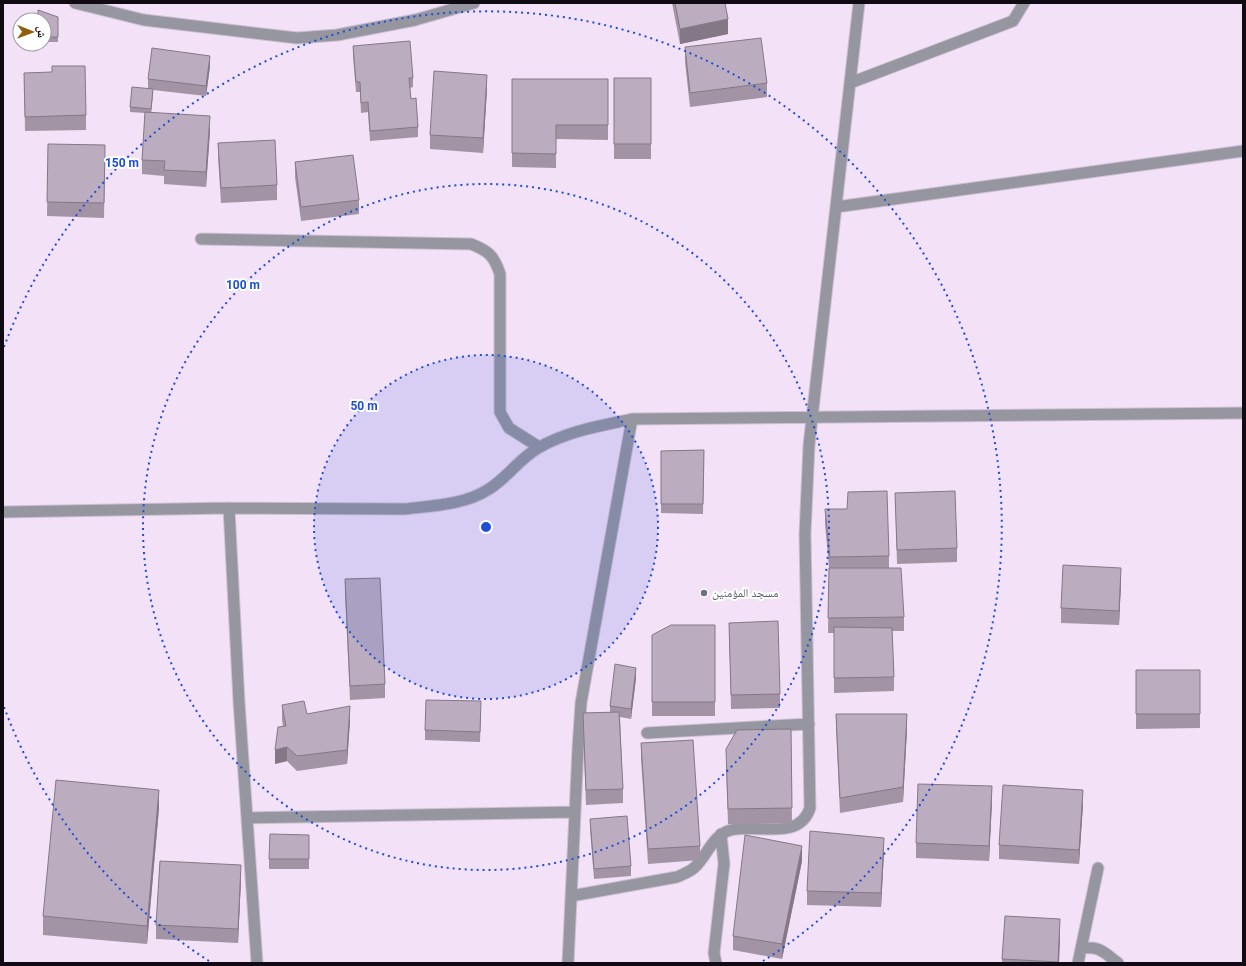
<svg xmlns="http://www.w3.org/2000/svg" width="1246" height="966" font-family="Roboto,'Noto Naskh Arabic',sans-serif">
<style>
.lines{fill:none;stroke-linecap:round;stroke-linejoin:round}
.minor-casing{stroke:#cebfd2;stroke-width:13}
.minor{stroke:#9596a0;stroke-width:11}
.wall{fill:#a294a5}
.shaded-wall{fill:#847886}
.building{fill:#bcacc0;stroke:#847886}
.ring{fill:none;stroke:#1d4ed8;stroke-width:2;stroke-dasharray:2 4}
.worship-dot{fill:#6b7280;stroke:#fff;stroke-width:1.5}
.labels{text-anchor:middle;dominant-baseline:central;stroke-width:4;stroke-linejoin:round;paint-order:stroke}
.worship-label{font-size:12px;fill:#5b616d;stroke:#fff;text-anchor:start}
.centre{fill:#1d4ed8;stroke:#fff;stroke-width:2}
.ring-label{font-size:12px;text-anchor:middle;font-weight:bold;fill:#1d4ed8;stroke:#fff;stroke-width:4;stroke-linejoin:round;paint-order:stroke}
</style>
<rect width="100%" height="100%" fill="#f2e1f7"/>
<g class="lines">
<!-- minor casing -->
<g class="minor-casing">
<path id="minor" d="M75 3 144 20 297 38 337 35 415 20 474 3
M850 83 1013 21 1024 3
M836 207 1243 151
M201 239 471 244C489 251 494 256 500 274V412L509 428 539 447
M229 508 239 702 257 963
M3 512 229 508 404 509C432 506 465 505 489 489 507 478 519 459 538 448 567 431 600 426 632 419L1243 413
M647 733 809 724
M247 818 575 812
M571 896 677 877C683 874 690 872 695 867 708 855 712 835 731 830 757 823 799 842 810 808L805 534 809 445 859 3
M1082 948C1101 946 1104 953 1118 963
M568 963 578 748 581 703 632 419
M716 963 714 953 724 864 721 834
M1078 963 1098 868"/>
</g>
<!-- minor -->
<use href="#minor" class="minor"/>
</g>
<!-- wall -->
<path class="wall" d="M672 3H725L728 34 680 44Z
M58 17V42H44V20Z
M353 46 413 78V87L410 88 411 99 418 127V137L370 141 368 112 361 113 360 92H356L353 56Z
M685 47 767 83V97L690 107 685 62Z
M210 66 206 96 153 90 151 112 210 131 206 187 164 184V176L142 174V160L145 113 130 112V107L148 89V79Z
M24 73 86 115V130L25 131Z
M614 78H651V159H614Z
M512 79H608V140L556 139V168L512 167Z
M487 89 483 153 430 149V135Z
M218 143 277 185V200L221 203 218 157Z
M48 144 105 159 104 218 47 216Z
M295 162 359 200V214L301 221 295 177Z
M704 450 703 514 661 513V451Z
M895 493 957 548V562L897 564Z
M825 509 889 556V568L904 617V631H892L894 677V691L834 693V633H828L829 568 825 524Z
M345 579 385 684V698L350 700 345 594Z
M1121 582 1119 625 1061 623V608Z
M729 623 780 694V708L731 709Z
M715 625V716H652V635Z
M1136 670H1200V728L1136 729Z
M636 678 631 719 620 717 623 789V803L586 805 583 728V713L610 712V706Z
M282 705 307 714 350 720 347 764 297 771 287 761 275 764 283 726 282 720Z
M481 711 480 742 425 740V730Z
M836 714 907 729 903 802 840 813 836 728Z
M791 729 792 823 728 824 726 764Z
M641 743 700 846V860L648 864 641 758Z
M992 801 989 861 916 858V843Z
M1083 804 1079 864 999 859V845Z
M159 808 147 944 43 935V916Z
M590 819 631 866V876L594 879 590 829Z
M309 835V869H269V859Z
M884 852 881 907 807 905V891Z
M802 861 782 959 733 950V936Z
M241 879 238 943 156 939V925Z
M1060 934 1059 963H1002V959Z"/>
<!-- shaded-wall -->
<path class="shaded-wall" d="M728 19V34L680 44V29Z
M210 56V66L206 96V86Z
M487 75V89L483 153V138Z
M153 89V94L151 114V109Z
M210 116V131L206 187V172Z
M1121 568V582L1119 625V611Z
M636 668V678L631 719V709Z
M350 706V720L347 764V750Z
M907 714V729L903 802V787Z
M287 747V761L275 764V750Z
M992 786V801L989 861V846Z
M159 790V808L147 944V926Z
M1083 790V804L1079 864V850Z
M884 838V852L881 907V893Z
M802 846V861L782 959V944Z
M241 865V879L238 943V929Z
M1060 919V934L1059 963H1058Z"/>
<!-- building -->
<path class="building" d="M675 3H725L728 19 680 29Z
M38 10 58 17V37H44V20H38Z
M761 38 767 83 690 93 685 47Z
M410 41 413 78H409L411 99 416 98 418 127 370 131 368 102 361 103 360 82H356L353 46Z
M152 48 210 56 206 86 148 79Z
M52 66H85L86 115 25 117 24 73 52 72Z
M434 71 487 75 483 138 430 135Z
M614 78H651V144H614Z
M512 79H608V125H556V154L512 153Z
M132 87 153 89 151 109 130 107Z
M145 112 210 116 206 172 164 170 165 161 142 160Z
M275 140 277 185 221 188 218 143Z
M48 144 105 145 104 203 47 202Z
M353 155 359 200 301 207 295 162Z
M704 450 703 504H661V451Z
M887 491 889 556 830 557 825 509H847L848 492Z
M955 491 957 548 897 550 895 493Z
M1063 565 1121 568 1119 611 1061 608Z
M829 568H901L904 617 828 618Z
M380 578 385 684 350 686 345 579Z
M778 621 780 694 731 695 729 623Z
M671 625H715V702H652V635Z
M834 627 892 628 894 677 834 678Z
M615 664 636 668 631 709 610 706Z
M1136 670H1200V714H1136Z
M426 700 481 701 480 732 425 730Z
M304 701 307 714 350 706 347 750 297 756 287 747 275 750 278 727 286 726 282 705Z
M619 712 623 789 586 790 583 713Z
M836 714H907L903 787 840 798Z
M791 729 792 808 728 809 726 749 737 730Z
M693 740 700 846 648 849 641 743Z
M56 780 159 790 147 926 43 916Z
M918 784 992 786 989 846 916 843Z
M1003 785 1083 790 1079 850 999 845Z
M627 816 631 866 594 869 590 819Z
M810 831 884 838 881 893 807 891Z
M270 834 309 835V859H269Z
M745 835 802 846 782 944 733 936Z
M160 861 241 865 238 929 156 925Z
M1005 916 1060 919 1058 962 1002 959Z"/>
<!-- distance rings -->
<circle cx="486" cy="527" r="172" fill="#1d4ed8" fill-opacity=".12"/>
<g class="ring">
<circle cx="486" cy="527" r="172"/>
<circle cx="486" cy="527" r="343"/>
<path d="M209 961A515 515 0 0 1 4 707M4 347A515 515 0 1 1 763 961"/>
</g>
<!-- markers -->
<circle class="worship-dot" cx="704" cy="593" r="4"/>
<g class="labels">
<!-- worship labels -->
<g class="worship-label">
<text x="712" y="593">مسجد المؤمنين</text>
</g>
</g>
<circle cx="486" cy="527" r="6" class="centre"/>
<g class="ring-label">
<text x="122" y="167">150 m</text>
<text x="243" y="289">100 m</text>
<text x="364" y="410">50 m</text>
</g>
<!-- border -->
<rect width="1246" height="966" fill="none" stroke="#100b12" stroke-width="8"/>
<!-- north arrow -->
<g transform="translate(32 32) rotate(91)"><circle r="19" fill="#ffffff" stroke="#9f9da0"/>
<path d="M0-3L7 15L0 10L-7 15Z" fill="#905f0d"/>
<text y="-6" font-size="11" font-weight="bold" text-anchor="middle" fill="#100b12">ش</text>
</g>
</svg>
